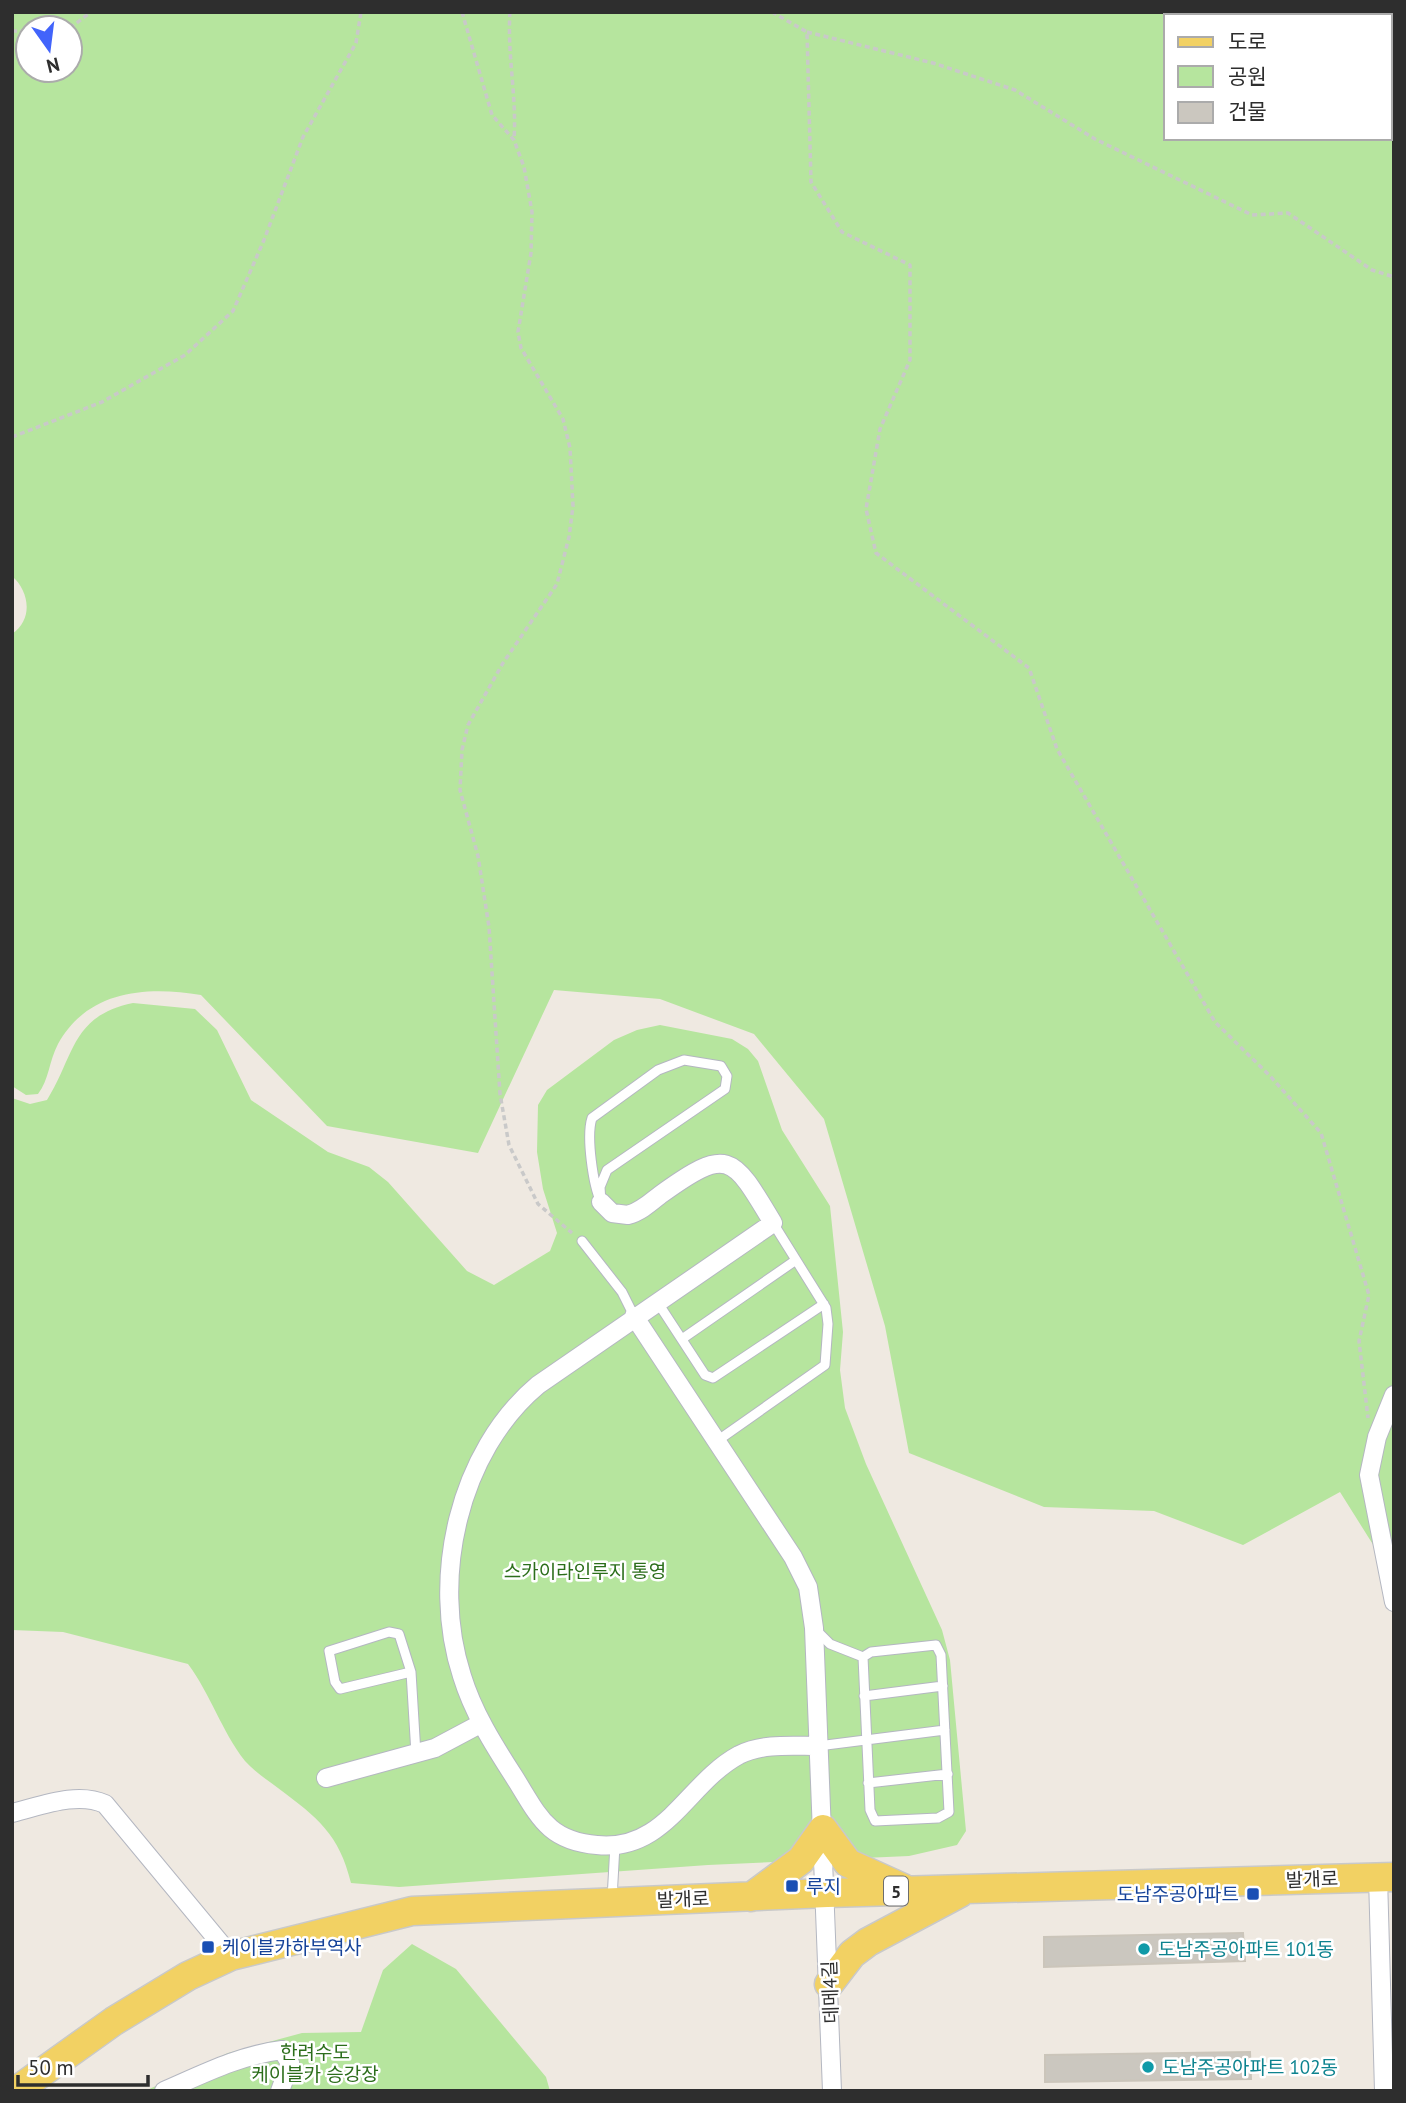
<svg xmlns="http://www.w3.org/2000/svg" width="1406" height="2103" font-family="'PT Sans','Noto Sans KR',sans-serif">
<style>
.green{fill:#b6e59e;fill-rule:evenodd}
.building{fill:#cbc7bf;stroke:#cbc5ba;stroke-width:2}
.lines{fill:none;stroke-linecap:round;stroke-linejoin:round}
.lane-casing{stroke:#b4b7c1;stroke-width:11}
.street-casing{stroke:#b4b7c1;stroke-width:20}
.primary-casing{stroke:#c9c9c9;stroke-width:31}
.path{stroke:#c9c9c9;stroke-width:3.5;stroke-dasharray:5 3.5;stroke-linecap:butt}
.lane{stroke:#fff;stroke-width:9}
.street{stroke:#fff;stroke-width:18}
.primary{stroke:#f2d163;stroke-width:28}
.transit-dot{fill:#1a4fb4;stroke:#fff;stroke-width:2.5}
.culture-dot{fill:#0f9aa8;stroke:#fff;stroke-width:2.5}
.labels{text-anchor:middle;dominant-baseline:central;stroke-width:5;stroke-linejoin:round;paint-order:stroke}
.shield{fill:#fff;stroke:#6d6d6d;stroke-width:2}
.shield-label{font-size:18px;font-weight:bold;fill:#2e2e2e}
.park-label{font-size:19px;fill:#2c6e1b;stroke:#fff}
.street-label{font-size:19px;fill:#2e2e2e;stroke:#fff}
.transit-label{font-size:19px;fill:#164399;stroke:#fff;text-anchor:start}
.culture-label{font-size:19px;fill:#0d838f;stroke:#fff;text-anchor:start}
</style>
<rect width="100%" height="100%" fill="#efe9e1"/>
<!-- green -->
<path class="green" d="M12 12H1394V1578L1340 1492 1243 1545 1154 1511 1044 1507 909 1453 885 1326 824 1119 754 1034 660 999 554 990 478 1153 327 1126 201 995C146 986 88 990 58 1044 49 1061 49 1080 38 1094L26 1095 12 1086V634C34 619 29 591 12 576ZM1166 16H1390V138H1166ZM28 28H70V70H28Z
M133 1003 195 1009 217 1030 251 1100 328 1152 369 1167 388 1182 467 1271 494 1285 550 1251 557 1233 543 1189 537 1152 538 1105 547 1090 614 1040 637 1030 660 1025 732 1039 748 1049 758 1061 782 1130 830 1206 843 1332 840 1370 845 1408 866 1464 942 1630 950 1660 966 1831 957 1845 909 1856 708 1865 399 1887 351 1883C339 1834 318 1818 278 1788 267 1780 254 1771 245 1761 221 1730 211 1695 188 1664L63 1632 12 1630V1098L30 1104 47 1100C75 1055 71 1016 133 1003Z
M412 1944 456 1969 546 2077 550 2091H145L228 2053 302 2033 361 2032 383 1970Z"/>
<!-- building -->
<path class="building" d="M1243 1933 1245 1961 1044 1967V1937Z
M1250 2052 1251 2079 1045 2082V2055Z"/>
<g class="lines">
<!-- lane casing -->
<g class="lane-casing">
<path id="lane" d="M684 1060 721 1066 727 1076 725 1089 607 1170 600 1187 601 1202C593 1185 586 1136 592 1118L658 1070Z
M582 1241 622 1292 634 1316
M658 1303 705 1375 713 1378 824 1304
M682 1339 796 1260
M717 1441 825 1365 828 1324 826 1308 773 1223
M817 1631 830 1644 863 1657
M936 1645 941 1655 949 1812 938 1818 875 1821 870 1810 863 1657 871 1652Z
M411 1672 340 1689 335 1682 329 1651 389 1632 399 1634 411 1672 416 1754
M864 1696 943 1686
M818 1746 945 1730
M868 1783 948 1774
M612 1899 615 1845"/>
</g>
<!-- street casing -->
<g class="street-casing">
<path id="street" d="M601 1202 612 1213 628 1215C640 1212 650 1203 660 1195 728 1146 732 1154 773 1223L538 1385C459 1451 430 1578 462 1676 473 1712 493 1744 513 1775 538 1814 546 1841 597 1845 666 1852 687 1783 739 1755 763 1743 792 1746 818 1746
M634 1316 793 1557 808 1587 814 1628 832 2091
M1394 1395 1377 1437 1369 1475 1394 1602
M326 1778 435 1748 482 1723
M12 1813C41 1806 77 1791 105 1804L231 1956
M1378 1877 1384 2091
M164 2091C203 2074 240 2055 282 2050L290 2063 280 2091"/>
</g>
<!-- primary casing -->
<g class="primary-casing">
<path id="primary" d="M751 1897 801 1860 823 1829 848 1863 903 1888
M829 1984 852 1954 868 1942 960 1893
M16 2091 114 2021 188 1976 231 1956 412 1911 827 1893 1394 1877"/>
</g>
<!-- path -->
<path class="path" d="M462 12 492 115 514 140 524 167 532 212 531 253 518 332 521 348 563 419 570 448 573 506 569 537 557 584 503 663 468 725 462 750 460 790 478 856 489 927 500 1094 509 1145 538 1204 572 1233
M510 12C507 55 517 97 514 140
M772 12 807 32 811 182 842 232 910 265V360L880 429 866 509 876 553 1029 668 1057 749 1215 1022 1270 1076 1321 1133 1369 1295 1359 1341 1368 1418
M70 28 91 12
M12 31H28
M807 32 933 63 1015 90 1095 139 1252 215 1288 213 1372 270 1394 277
M12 437 102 402 185 355 233 311 264 240 303 137 356 43 361 12"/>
<!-- lane -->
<use href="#lane" class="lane"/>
<!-- street -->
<use href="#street" class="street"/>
<!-- primary -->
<use href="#primary" class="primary"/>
</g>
<!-- markers -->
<g class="transit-dot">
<rect x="785" y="1879" width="14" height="14" rx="3.5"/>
<rect x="1246" y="1887" width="14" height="14" rx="3.5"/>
<rect x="201" y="1940" width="14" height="14" rx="3.5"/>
</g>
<g class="culture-dot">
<circle cx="1144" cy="1949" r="7"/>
<circle cx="1148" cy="2067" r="7"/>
</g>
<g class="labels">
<!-- shield labels -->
<rect class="shield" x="884" y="1876.5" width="24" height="29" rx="5"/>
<g class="shield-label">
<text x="896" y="1891">5</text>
</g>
<!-- park labels -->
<g class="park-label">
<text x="585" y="1571">스카이라인루지 통영</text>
<text x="315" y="2052">한려수도<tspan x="315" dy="22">케이블카 승강장</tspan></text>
</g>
<!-- street labels -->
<g class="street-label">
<text transform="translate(1312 1879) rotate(-2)">발개로</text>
<text transform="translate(683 1899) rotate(-2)">발개로</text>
<text transform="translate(830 1992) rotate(-92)">데메4길</text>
</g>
<!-- transit labels -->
<g class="transit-label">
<text x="806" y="1886">루지</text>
<text x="1239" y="1894" text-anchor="end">도남주공아파트</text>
<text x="222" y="1947">케이블카하부역사</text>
</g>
<!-- culture labels -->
<g class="culture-label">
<text x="1158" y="1949">도남주공아파트 101동</text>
<text x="1162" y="2067">도남주공아파트 102동</text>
</g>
</g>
<!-- border -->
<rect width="1406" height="2103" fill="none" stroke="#2e2e2e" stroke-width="28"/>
<!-- legend -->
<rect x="1164" y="14" width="228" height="126" fill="#ffffff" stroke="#ababab" stroke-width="2"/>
<rect x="1178" y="37" width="35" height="10" fill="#f2d163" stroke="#ababab" stroke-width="2"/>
<text x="1228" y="49" font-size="21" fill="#2e2e2e">도로</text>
<rect x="1178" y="66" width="35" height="21" fill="#b6e59e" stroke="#ababab" stroke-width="2"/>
<text x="1228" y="84" font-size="21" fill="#2e2e2e">공원</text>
<rect x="1178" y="102" width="35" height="21" fill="#cbc7bf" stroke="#ababab" stroke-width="2"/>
<text x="1228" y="119" font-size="21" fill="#2e2e2e">건물</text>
<!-- north arrow -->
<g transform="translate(49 49) rotate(166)"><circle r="33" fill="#ffffff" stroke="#ababab" stroke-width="2"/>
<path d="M0-5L12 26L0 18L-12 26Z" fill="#4264fb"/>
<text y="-10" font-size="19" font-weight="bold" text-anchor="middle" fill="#2e2e2e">N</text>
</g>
<!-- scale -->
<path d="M18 2075v10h130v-10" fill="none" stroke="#2e2e2e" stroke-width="3.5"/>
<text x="28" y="2075" font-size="21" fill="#2e2e2e" stroke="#ffffff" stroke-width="5" paint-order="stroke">50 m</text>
</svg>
